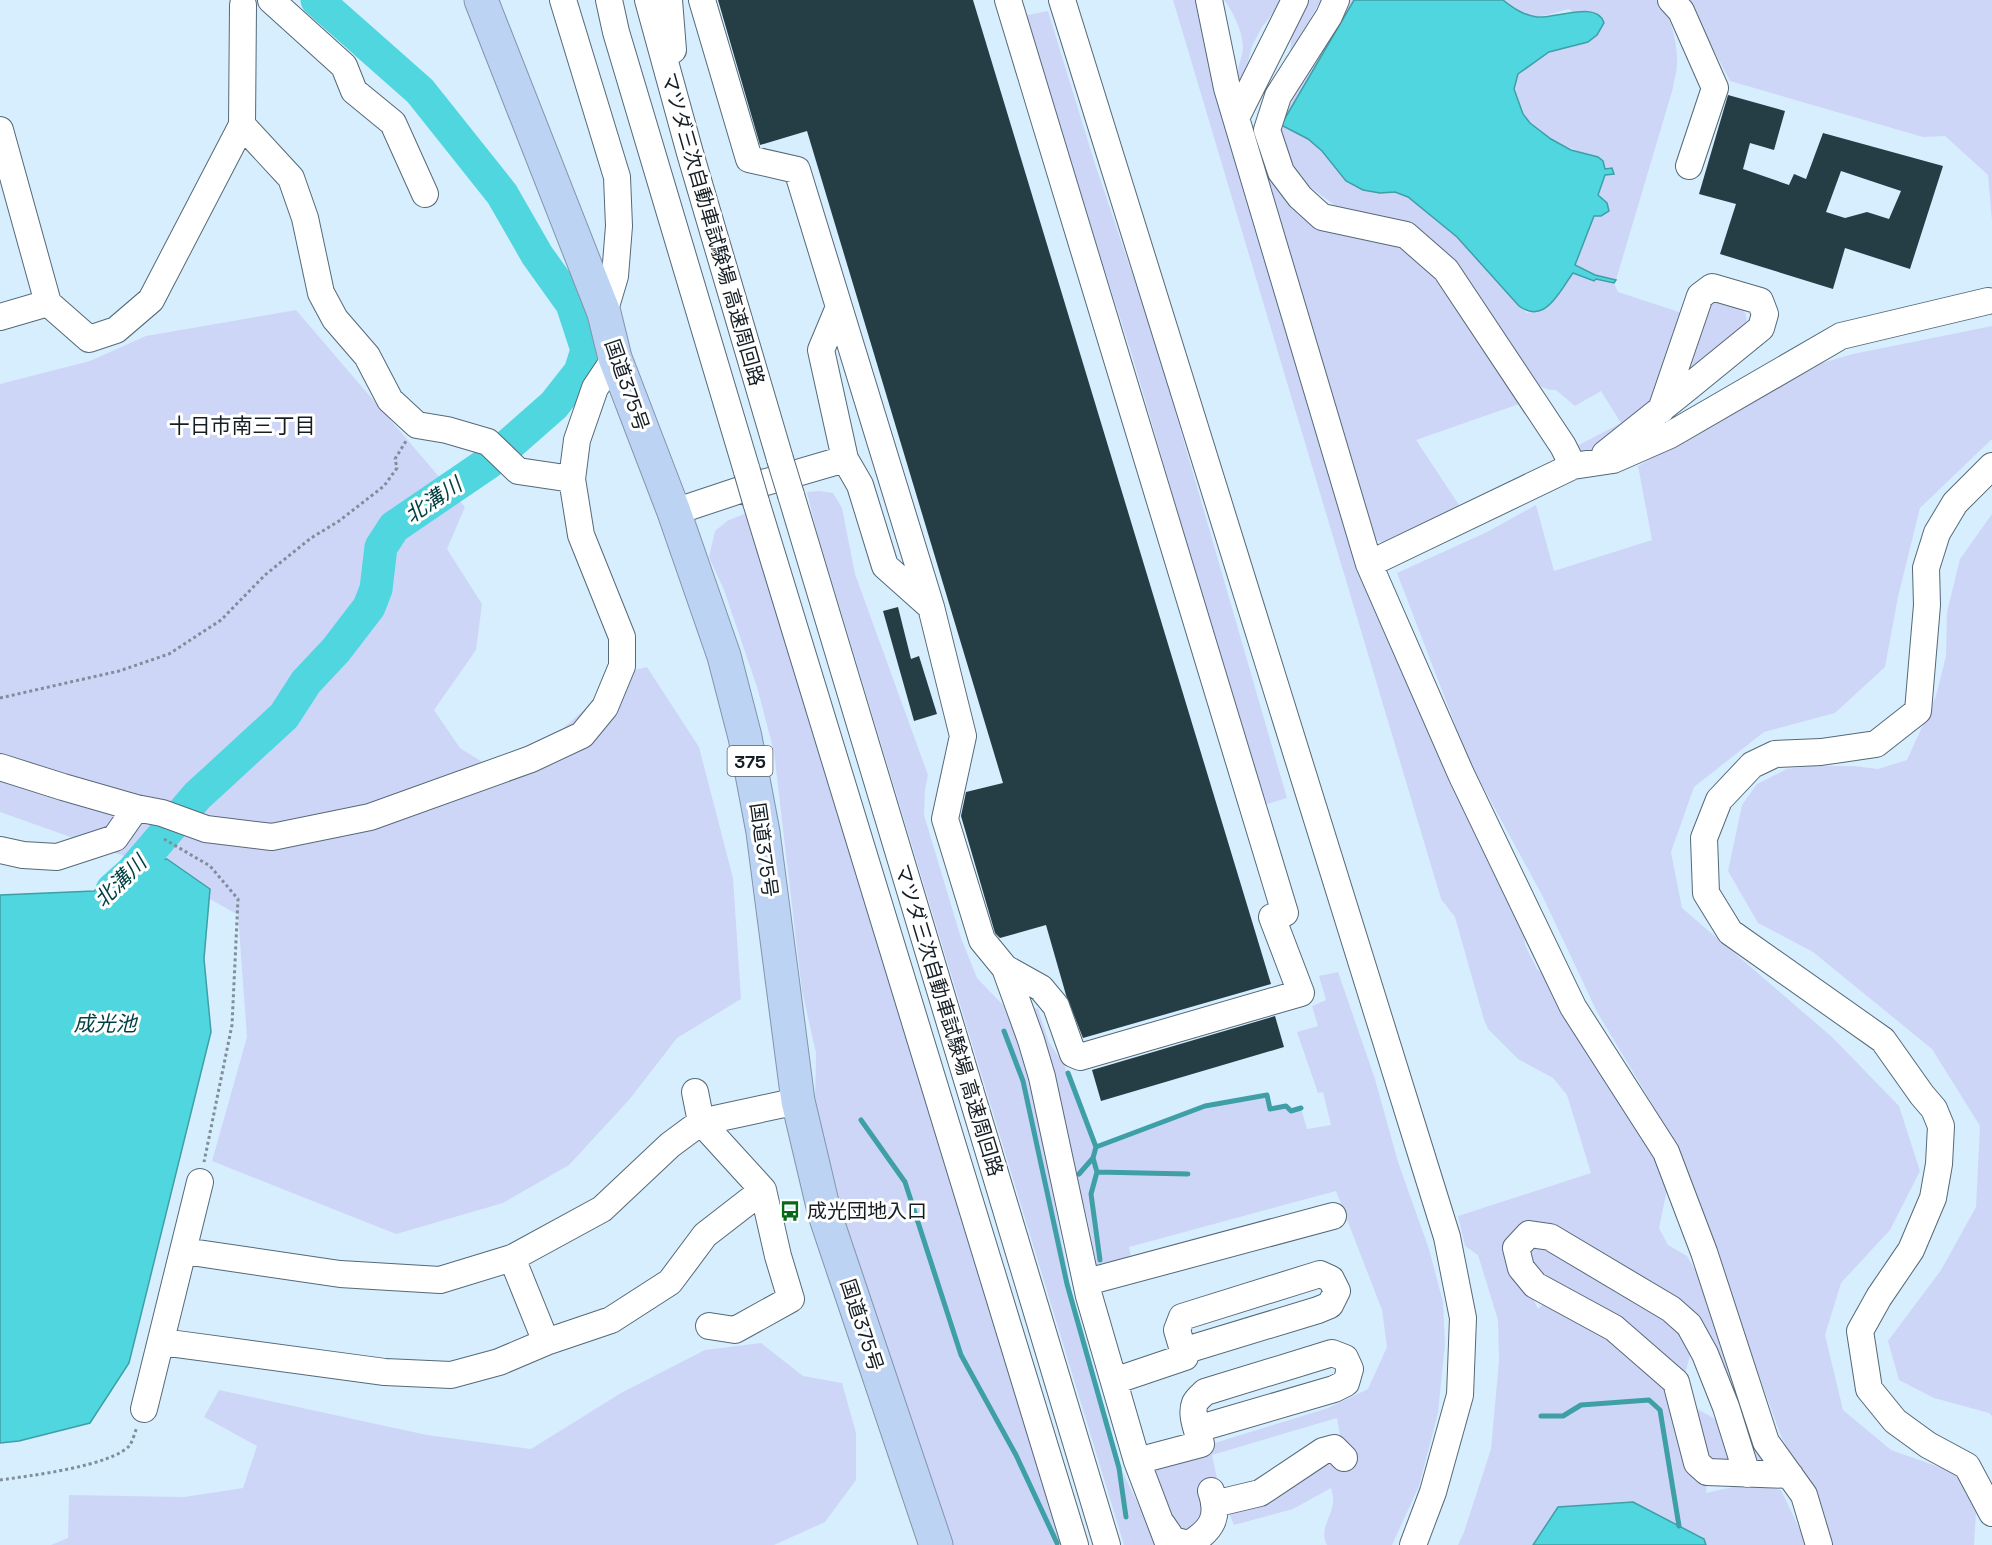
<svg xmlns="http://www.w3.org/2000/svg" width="1992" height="1545" font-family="'Space Grotesk','Noto Sans JP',sans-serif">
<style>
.green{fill:#ced6f8}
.water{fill:#4fd6de;stroke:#3e9fa6;stroke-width:1.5}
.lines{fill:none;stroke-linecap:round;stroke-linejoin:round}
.stream{stroke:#3e9fa6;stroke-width:5}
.river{stroke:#4fd6de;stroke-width:33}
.building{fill:#253e45;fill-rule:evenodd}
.minor-casing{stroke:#556977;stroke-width:28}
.highway-casing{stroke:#8294ab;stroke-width:35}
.path{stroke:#7e8e9a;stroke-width:3;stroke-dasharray:3 3;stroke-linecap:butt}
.minor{stroke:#fff;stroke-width:26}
.highway{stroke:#bcd3f4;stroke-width:33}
.minor-bridge-casing{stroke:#556977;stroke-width:28;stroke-linecap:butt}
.minor-bridge{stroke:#fff;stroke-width:26}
.labels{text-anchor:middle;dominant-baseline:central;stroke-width:6;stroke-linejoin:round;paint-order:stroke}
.shield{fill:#fff;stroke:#5b6266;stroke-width:1.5}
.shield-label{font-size:18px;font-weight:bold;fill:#151e24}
.street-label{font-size:20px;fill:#151e24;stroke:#fff}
.poi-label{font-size:20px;fill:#151e24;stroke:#fff;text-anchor:start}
.neighbourhood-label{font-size:21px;fill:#151e24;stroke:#fff}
.water-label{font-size:21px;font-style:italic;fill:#003f42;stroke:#fff}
</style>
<rect width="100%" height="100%" fill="#d7eefe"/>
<!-- green -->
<path class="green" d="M1173 0H1200L1309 412 1379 614 1522 914 1525 945 1537 969 1556 985 1637 1113 1668 1185 1659 1228 1668 1245 1687 1256 1702 1282 1766 1468H1757L1659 1292 1517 1237 1531 1294 1538 1309 1544 1303 1574 1311 1659 1380 1673 1399 1692 1476 1707 1483 1706 1493 1746 1484 1781 1490 1807 1545H1706L1704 1539 1633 1502 1558 1507 1533 1545H1458L1464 1532 1491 1449 1499 1361 1498 1320 1478 1255 1465 1246 1458 1216 1591 1173 1567 1095 1553 1078 1518 1059 1488 1029 1484 1020 1455 917 1441 899Z
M1224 0H1283L1262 27 1252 46 1243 81 1239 84C1234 71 1243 59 1243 46 1242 31 1233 11 1224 0Z
M1309 0H1321L1290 53 1292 31Z
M1342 0H1354L1281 125 1308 139 1322 151 1346 181 1363 190 1380 193 1395 192 1408 197 1457 237 1519 306 1527 313 1548 308 1573 273 1593 281 1596 279 1614 283 1618 292 1685 314 1662 389 1646 413 1593 452 1584 453 1577 446 1621 423 1601 391 1575 406 1556 390C1546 391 1538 385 1530 379L1460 272 1338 208 1309 186 1289 159 1276 136 1281 111Z
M1503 0H1656C1671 13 1678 44 1677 64 1677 71 1674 80 1673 88L1616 280 1595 275 1575 265 1594 216 1607 203 1598 195 1605 175V169L1584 154 1551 139 1530 123 1523 114 1514 89 1518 74 1549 52 1588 42 1597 35 1569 9C1537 18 1530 22 1503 0Z
M1687 0H1992V221L1988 175 1945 136 1923 137 1730 81Z
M1048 11 1095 164 1153 335 1287 798 1263 805 1132 355 1023 16Z
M1250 122 1268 164 1297 206 1401 245 1427 263 1532 409 1519 404 1416 440 1461 508 1388 545 1376 540 1366 527Z
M1719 301C1740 307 1751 307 1745 332L1680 382 1710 304Z
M296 310 465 507 447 549 482 604 476 650 434 710 460 748 503 775 557 734 626 672 647 667 699 747 733 878 741 999 677 1038 629 1100 569 1165 503 1203 396 1234 212 1161 247 1037 238 915 152 866 0 812V384L90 361 146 336Z
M1992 326V439L1920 508 1898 597 1885 667 1835 713 1764 732 1694 787 1671 852 1682 908 1832 1037 1899 1106 1920 1171 1890 1230 1841 1283 1825 1335 1843 1410 1891 1450 1956 1473 1976 1512 1974 1545H1831L1830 1534 1781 1436 1672 1137 1597 1012 1542 895 1469 761 1397 573 1487 532 1536 505 1554 571 1652 540 1638 466 1822 363 1853 354Z
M819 491 833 493 842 508 855 574 928 775 925 790 924 815 961 938 977 978 1003 1005 1029 1069 1076 1317 1118 1463 1145 1518 1155 1545H1124L816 529 807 492Z
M749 512 1065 1545H953L860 1279 815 1103 816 1053 802 991 774 752 757 687 724 590 709 557 715 531 727 521Z
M1992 514V1416L1989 1413 1934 1398 1899 1380 1888 1341 1941 1270 1976 1207 1980 1126 1932 1049 1813 952 1758 923 1728 871 1742 805 1757 784 1787 769 1811 766H1853L1878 769 1907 760 1936 696 1946 656 1947 612 1960 559Z
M1338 972 1375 1079 1398 1162 1429 1249 1443 1302 1445 1344 1438 1413 1419 1486 1392 1545H1327C1319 1530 1331 1518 1333 1503 1334 1499 1332 1493 1331 1488L1293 1509 1234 1525 1229 1513 1341 1441 1337 1418 1212 1455 1217 1478 1201 1484 1205 1502 1197 1532 1173 1531 1144 1465 1328 1408 1368 1389 1387 1347 1382 1310 1336 1191 1129 1247 1131 1257 1097 1270 1088 1221 1031 1007 1038 1009 1049 1042 1065 1067 1096 1147 1205 1106 1267 1095 1271 1109 1286 1106 1292 1111 1301 1108 1307 1129 1331 1125 1323 1092 1318 1093 1297 1032 1318 1026 1312 1006 1326 1000 1319 976Z
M1541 1240 1663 1310 1693 1344 1683 1382 1527 1268 1529 1243Z
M761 1343 803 1376 842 1383 856 1433V1480L825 1522 774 1545H51L68 1538 69 1495 184 1497 243 1488 257 1446 204 1417 219 1390 427 1435 531 1449 621 1393 705 1350Z
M1690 1405 1719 1421 1732 1463 1706 1465Z"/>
<!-- water -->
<path class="water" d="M1354 0H1503C1513 8 1523 15 1537 17 1555 19 1598 0 1604 23L1597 35 1588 42 1549 52 1518 74 1514 89 1523 114 1530 123 1551 139 1571 150 1598 157 1603 161 1605 169 1612 168 1614 174 1605 175 1598 195 1607 203 1609 211 1601 216H1594L1575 265 1595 275 1616 280 1614 283 1596 279 1594 281 1573 273C1559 292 1545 325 1519 306L1457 237 1408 197 1395 192 1380 193 1363 190 1346 181 1322 151 1308 139 1281 125Z
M167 859 210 889 204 959 211 1032 129 1363 90 1423 19 1441 0 1443V895L94 891 134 860Z
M1633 1502 1704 1539 1706 1545H1533L1558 1507Z"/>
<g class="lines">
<!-- stream -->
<path class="stream" d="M1004 1031 1023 1081 1067 1284 1119 1468 1126 1517
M1068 1073 1096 1147
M861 1120 905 1182 961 1355 1016 1455 1057 1543
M1093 1158 1096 1147 1205 1106 1267 1095 1270 1109 1286 1106 1291 1111 1301 1108
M1097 1172 1091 1194 1100 1260
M1079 1174 1093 1158 1097 1172 1188 1174
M1541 1416H1563L1581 1405 1649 1400 1660 1410 1679 1526"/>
<!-- river -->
<path class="river" d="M112 890 132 872 197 796 284 716 306 682 336 650 369 607 376 589 381 547 394 527 488 463 554 405 580 372 587 350 572 304 537 255 502 194 420 91 317 0"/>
</g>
<!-- building -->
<path class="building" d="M718 0H973L1271 984 1083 1038 1066 995 1046 925 1000 938 995 933 961 816 966 792 1003 783 807 131 760 145Z
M1728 95 1785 111 1774 150 1750 143 1743 169 1789 185 1794 174 1806 179 1823 133 1943 166 1910 269 1845 248 1833 289 1720 254 1736 204 1699 194ZM1841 171 1901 191 1889 219 1867 212 1845 218 1826 212Z
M898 607 911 659 919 656 937 714 914 721 883 611Z
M1275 1016 1284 1047 1101 1101 1092 1070Z"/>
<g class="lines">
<!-- minor casing -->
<g class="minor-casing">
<path id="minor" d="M271 0 344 66 354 91 393 123 425 194
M563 0 617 177 619 226 615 276 604 313
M609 0 616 32 747 471
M648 0 690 153 780 459
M669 0 673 50
M702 0 749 159 797 170 839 307 821 350 845 459 860 485 885 566 931 607 963 736 945 819 982 940 1005 968 1041 988 1056 1006 1073 1054 1080 1057 1301 993 1272 917 1285 913 1008 0
M1062 0 1447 1237 1463 1318 1460 1395 1433 1492 1413 1545
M1209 0 1227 88 1369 564 1461 774 1573 1007 1666 1152 1704 1252 1766 1442 1804 1495 1819 1545
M1336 0 1329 16 1278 96 1267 130 1281 172 1300 197 1322 217 1406 235 1446 270 1563 446 1573 466
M1671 0 1681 11 1715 88 1689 166
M1236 118 1295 0
M242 125 291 178 305 218 321 293 335 319 367 356 390 400 417 425 447 430 488 442 518 471 572 479
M0 130 48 303 89 339 116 330 151 300 242 125 243 5
M839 307 931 607
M0 317 48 303
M1605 454C1658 412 1710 370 1761 328L1765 314 1760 301 1712 287 1700 296 1661 410
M1992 466 1955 503 1937 533 1926 568 1927 605 1918 711 1876 744 1821 752 1775 754 1752 765 1719 800 1704 838 1706 893 1730 932 1883 1040 1922 1095 1934 1109 1941 1126 1939 1164 1933 1198 1911 1250 1879 1297 1860 1331 1869 1389 1895 1421 1928 1445 1967 1466 1992 1513
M791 495 1107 1545
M756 502 1075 1545
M674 512 749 487 845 459
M1369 564 1573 466 1613 460 1670 435 1841 336 1988 301
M0 767 63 787 136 808 162 813 206 829 272 837 370 817 531 759 582 735 605 707 622 666V637L581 535 572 479 577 440 595 388 615 358
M0 850 23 855 57 857 115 838 136 808
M1005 968 1031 1040 1042 1077 1089 1296 1137 1461 1169 1545
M695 1092 701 1122 763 1190 778 1256 791 1299 735 1330 709 1326
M184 1251 340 1274 440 1280 512 1258 602 1209 670 1145 701 1122 798 1101
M512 1258 546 1342
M1087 1282 1333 1216
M162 1342 385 1372 451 1375 499 1362 546 1342 611 1320 670 1282 705 1235 763 1190
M1114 1381 1185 1357 1177 1330 1182 1317 1320 1274 1331 1279 1337 1291 1330 1305 1318 1310 1183 1351
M144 1409 200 1182
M1137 1461 1201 1444C1198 1432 1190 1415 1195 1403 1197 1399 1202 1395 1205 1392L1332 1353 1345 1358 1350 1369 1346 1383 1334 1389 1197 1429
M1747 1474 1726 1407 1705 1354 1689 1325 1671 1309 1550 1237 1529 1234 1516 1248 1521 1268 1535 1285 1614 1328 1676 1382 1697 1463 1707 1472 1790 1475
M1214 1504 1260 1493 1323 1451 1334 1448 1344 1458
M1162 1524 1173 1540 1189 1544C1212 1530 1220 1517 1211 1491"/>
</g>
<!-- highway casing -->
<g class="highway-casing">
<path id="highway" d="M481 0 604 313 615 358 674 512 724 656 745 737 763 832 798 1101 825 1215 936 1545"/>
</g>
<!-- path -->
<path class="path" d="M0 698 119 671 169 654 221 620 265 575 311 538 339 521 384 486 397 468 395 459 406 441
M164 839 210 866 238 899 232 1025 204 1162
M0 1480C28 1476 113 1466 130 1445 133 1440 135 1432 137 1427"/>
<!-- minor -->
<use href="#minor" class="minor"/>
<!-- highway -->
<use href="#highway" class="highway"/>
<!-- minor-bridge casing -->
<g class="minor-bridge-casing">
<path id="minor-bridge" d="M780 459 791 495
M747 471 756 502"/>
</g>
<!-- minor-bridge -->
<use href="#minor-bridge" class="minor-bridge"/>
</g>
<!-- icons -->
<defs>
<g id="bus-bare" transform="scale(1.62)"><path d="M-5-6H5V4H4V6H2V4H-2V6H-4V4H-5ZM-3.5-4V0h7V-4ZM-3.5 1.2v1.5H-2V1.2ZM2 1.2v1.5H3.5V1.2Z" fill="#046a17" stroke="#fff" stroke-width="2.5" paint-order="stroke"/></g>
</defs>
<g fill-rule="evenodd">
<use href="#bus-bare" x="790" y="1211"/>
</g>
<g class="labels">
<!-- shield labels -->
<rect class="shield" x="727.5" y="746" width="45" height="30" rx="4.5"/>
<g class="shield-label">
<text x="750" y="761">375</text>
</g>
<!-- street labels -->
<g class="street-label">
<text transform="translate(713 229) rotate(74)">マツダ三次自動車試験場 高速周回路</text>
<text transform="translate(627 385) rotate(71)">国道375号</text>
<text transform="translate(764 850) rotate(82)">国道375号</text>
<text transform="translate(949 1020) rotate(73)">マツダ三次自動車試験場 高速周回路</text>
<text transform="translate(862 1325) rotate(72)">国道375号</text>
</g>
<!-- poi labels -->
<g class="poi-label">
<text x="807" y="1211">成光団地入口</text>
</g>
<!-- neighbourhood labels -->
<g class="neighbourhood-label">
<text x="242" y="425">十日市南三丁目</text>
</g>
<!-- water labels -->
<g class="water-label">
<text transform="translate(433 500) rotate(-34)">北溝川</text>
<text transform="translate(120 881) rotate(-45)">北溝川</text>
<text x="105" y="1023">成光池</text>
</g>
</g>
</svg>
